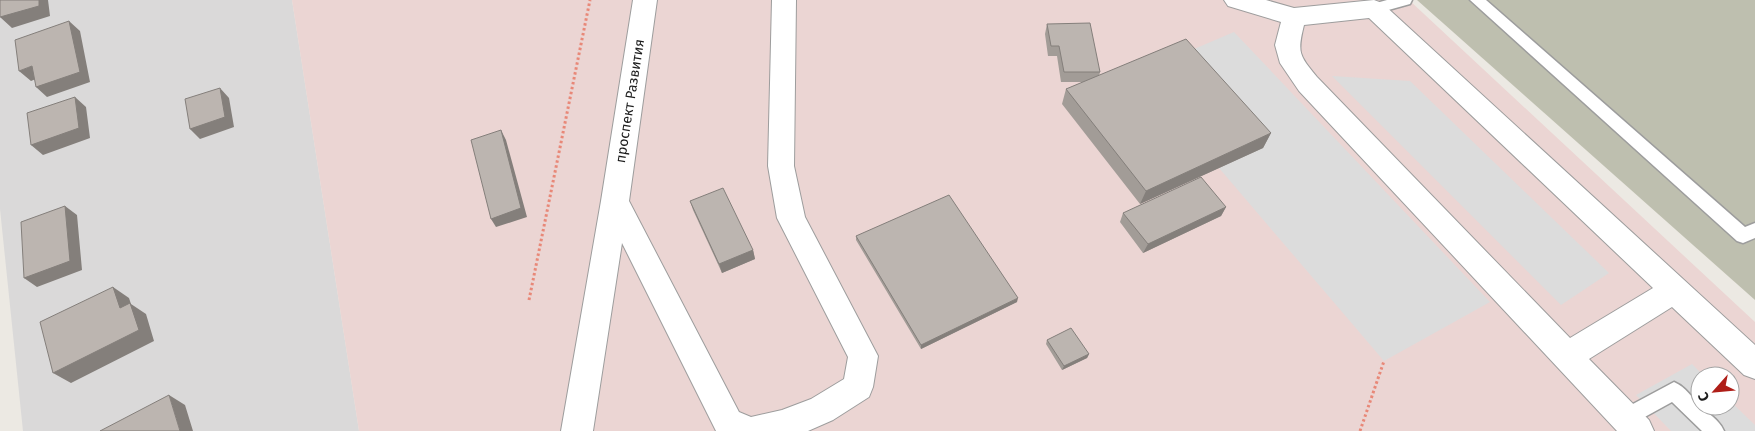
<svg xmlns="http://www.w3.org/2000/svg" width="1755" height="431" font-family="'Fira Sans',sans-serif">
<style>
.residential{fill:#dad9d9}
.commercial{fill:#ebd5d3;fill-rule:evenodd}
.construction{fill:#bebfaf}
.parking{fill:#dcdcdc}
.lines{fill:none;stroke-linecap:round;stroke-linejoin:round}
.service-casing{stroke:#9d9d9d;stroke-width:3}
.tertiary-casing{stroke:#9d9d9d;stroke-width:2}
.path{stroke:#e88878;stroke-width:3;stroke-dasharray:2.5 2.5;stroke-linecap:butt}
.service{fill:#fff;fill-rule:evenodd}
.tertiary{fill:#fff;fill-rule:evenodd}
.wall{fill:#a29c97}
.shaded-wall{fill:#847f7b}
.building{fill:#bcb5b0;stroke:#847f7b}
.labels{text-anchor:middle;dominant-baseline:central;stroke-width:4;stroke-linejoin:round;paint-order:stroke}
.street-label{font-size:14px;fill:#1c1c1c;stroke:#fff}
</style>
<rect width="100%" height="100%" fill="#ece9e3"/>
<!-- residential -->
<path class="residential" d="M0 0H292L359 431H23L0 209Z"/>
<!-- commercial -->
<path class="commercial" d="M292 0H1409L1755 322V431H359ZM1700 376H1730V406H1700Z"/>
<!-- construction -->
<path class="construction" d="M1417 0H1755V300Z"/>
<!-- parking -->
<path class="parking" d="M1234 32 1490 302 1384 361 1219 168 1180 55Z
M1332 76 1410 81 1609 273 1561 305Z
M1692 364 1704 376H1700V406H1730V401L1755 425V431H1671L1636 395Z"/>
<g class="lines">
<!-- service casing -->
<g class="service-casing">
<path id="service" d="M1387 0H1412L1410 4 1374 14 1369 13 1367 9 1369 5Z
M1470 0H1486L1745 227 1755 223V238L1743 243 1737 241Z
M1674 382C1686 387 1692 398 1700 406 1708 414 1719 419 1724 431H1702L1672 402 1632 424 1625 427 1618 424 1616 418 1618 412Z"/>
</g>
<!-- tertiary casing -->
<g class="tertiary-casing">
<path id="tertiary" d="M633 0H657L629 201 739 412 751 417 782 410 811 399 844 379 848 357 777 218 768 166 772 0H796L794 166 805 217 878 356 873 387 869 397 833 420 808 431H716L622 243 593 431H561L601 201Z
M1224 0H1266L1294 8 1374 0 1382 3 1755 345V379L1744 375 1672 307 1589 359 1649 420 1654 431H1617L1299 91 1280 63 1275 45 1281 22 1228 6ZM1369 18 1653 288 1570 338 1317 77C1299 55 1297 53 1304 25Z"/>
</g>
<!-- path -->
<path class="path" d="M529 300 590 0
M1360 431 1384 361"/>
<!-- service -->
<use href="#service" class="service"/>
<!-- tertiary -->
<use href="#tertiary" class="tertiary"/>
</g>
<!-- wall -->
<path class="wall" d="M1047 24 1100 72 1099 76 1271 133 1263 148 1140 204 1062 104 1066 89 1084 82H1061L1057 56H1048L1045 34Z
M690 201 753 250 755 259 722 273 693 210Z
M1226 207 1221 216 1143 253 1120 222 1123 213Z
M856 236 1017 302 921 349 856 240Z
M1047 340 1089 354 1087 358 1062 370 1046 344Z"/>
<!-- shaded-wall -->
<path class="shaded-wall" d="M39 0H48L50 16 12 28 0 17Z
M69 21 80 31 90 82 47 97 36 87Z
M32 66 43 76 31 81 19 71Z
M220 88 229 98 234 127 200 139 190 129Z
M75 97 86 107 90 138 43 155 31 145Z
M501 130 506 140 527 217 496 227 491 219Z
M1271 133 1263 148 1140 204 1146 191Z
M65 206 77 215 82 270 37 287 24 278Z
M1226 207 1221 216 1143 253 1148 244Z
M753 250 755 259 722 273 719 264Z
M113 287 129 298 131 304 146 314 154 341 71 383 53 373Z
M1018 298 1017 302 921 349V345Z
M1089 354 1087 358 1062 370 1064 366Z
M169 395 185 405 193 431H180Z"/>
<!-- building -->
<path class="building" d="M0 0H39V6L0 17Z
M69 21 80 72 36 87 32 66 19 71 15 40Z
M1090 23 1100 72H1064L1059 46H1051L1047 24Z
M1186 39 1271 133 1146 191 1066 89Z
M220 88 225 117 190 129 185 99Z
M75 97 79 128 31 145 27 113Z
M501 130 521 208 491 219 471 140Z
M1201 177 1226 207 1148 244 1123 213Z
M723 188 753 250 719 264 690 201Z
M949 195 1018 298 921 345 856 236Z
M65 206 70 261 24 278 21 222Z
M113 287 120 308 130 303 139 330 53 373 40 322Z
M1071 328 1089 354 1064 366 1047 340Z
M169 395 180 431H100Z"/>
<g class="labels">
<!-- street labels -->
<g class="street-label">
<text transform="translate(630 101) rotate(-81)">проспект Развития</text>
</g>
</g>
<!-- north arrow -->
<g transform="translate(1715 391) rotate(243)"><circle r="24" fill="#ffffff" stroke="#a4a4a4"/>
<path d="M0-4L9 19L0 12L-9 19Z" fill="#af1e18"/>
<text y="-8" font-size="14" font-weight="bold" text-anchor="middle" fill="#1c1c1c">С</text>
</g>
</svg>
